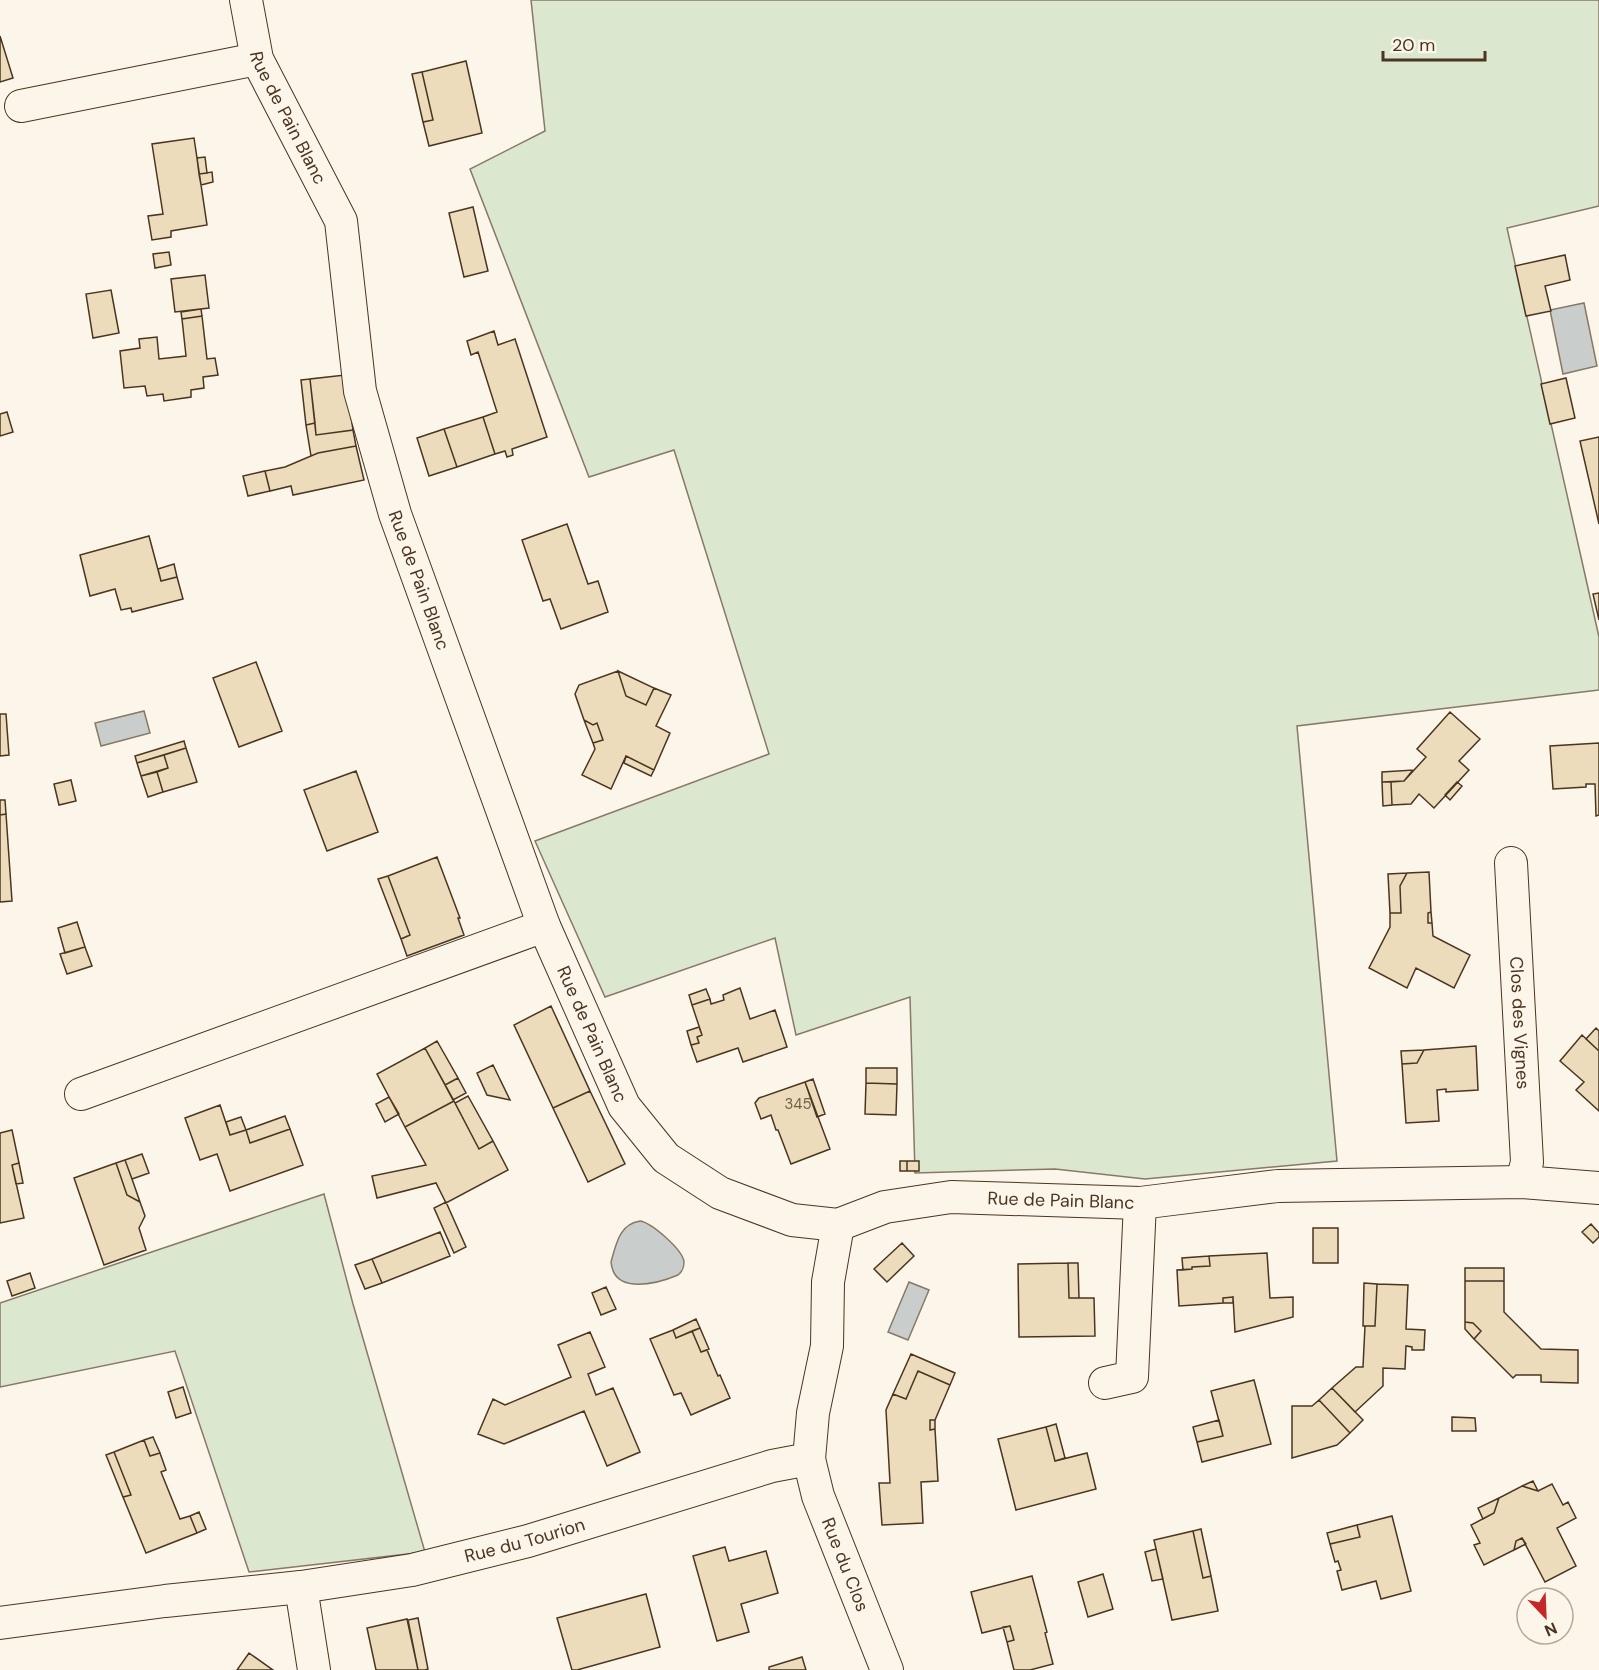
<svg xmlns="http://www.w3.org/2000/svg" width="1599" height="1670" font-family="'DM Sans',sans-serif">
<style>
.green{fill:#dce7d0;stroke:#887966;stroke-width:1.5}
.water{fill:#c9cecd;stroke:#887966;stroke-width:1.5}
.building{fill:#ecdcbc;stroke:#4a3520;stroke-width:1.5}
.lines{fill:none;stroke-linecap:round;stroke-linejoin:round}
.minor-casing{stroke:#4a3520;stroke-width:34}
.minor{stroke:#fbf6e9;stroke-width:32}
.labels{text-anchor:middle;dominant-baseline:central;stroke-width:4.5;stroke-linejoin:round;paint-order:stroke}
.number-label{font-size:15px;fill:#725f47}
.street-label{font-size:18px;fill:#4a3520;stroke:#fbf6e9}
</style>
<rect width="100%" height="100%" fill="#fbf6e9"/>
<!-- green -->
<path class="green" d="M531 0H1599V206L1507 228 1599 637V690L1297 726 1337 1161 1145 1179 1055 1169 915 1173 910 997 796 1035 775 938 605 997 535 841 769 754 674 450 589 477 470 169 545 131Z
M324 1194 353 1304 425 1552 249 1572 175 1351 0 1387V1303Z"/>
<!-- water -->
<path class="water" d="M1584 303 1597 366 1563 374 1550 310Z
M144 711 150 733 101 746 95 723Z
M640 1221C652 1223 683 1250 684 1262 684 1268 682 1272 678 1275 659 1283 614 1296 611 1262 616 1245 619 1224 640 1221Z
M909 1282 929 1290 908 1340 888 1332Z"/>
<!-- building -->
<path class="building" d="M0 36 13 78 0 82Z
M466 61 482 133 429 146 423 122 433 120 422 72Z
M422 72 433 120 423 122 412 74Z
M194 138 207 225 171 231V237L152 240 148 216 163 214 152 144Z
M205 157 207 173 199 174 197 158Z
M212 172 213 182 201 185 199 174Z
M473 207 488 271 464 277 449 213Z
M169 252 171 265 155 268 153 254Z
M1565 255 1570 280 1545 286 1551 311 1526 316 1515 266Z
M205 275 209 308 175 312 171 279Z
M111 290 119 333 93 338 86 294Z
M201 309 202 316 182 319 181 312Z
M202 316 207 359 215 358 218 375 203 377 204 388 191 390V397L164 401 163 394 147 396 145 386 124 388 120 351 140 348 139 339 157 337 159 359 186 356 182 319Z
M494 331 498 345 515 339 547 437 512 449 513 455 507 457 505 451 495 454 483 417 497 412 478 352 471 355 467 341Z
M345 375 353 430 316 435 310 379Z
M1566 378 1575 418 1550 424 1541 384Z
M310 379 315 423 306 425 301 380Z
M7 412 13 432 0 436V414Z
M483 417 495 454 457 467 444 429Z
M315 423 316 435 353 430 356 446 318 453 311 456 306 425Z
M444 429 457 467 429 476 417 438Z
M1599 437V524L1580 441Z
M356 446 364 480 293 495 291 486 270 491 265 471 285 467 318 453Z
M265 471 270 491 248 496 243 476Z
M567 524 588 584 598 581 608 612 561 629 550 599 543 601 522 540Z
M149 536 161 581 177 577 183 599 132 612 131 608 121 610 115 589 90 596 80 555Z
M174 564 177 577 161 581 158 569Z
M1599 593V620L1593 594Z
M256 662 282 731 239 747 213 678Z
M618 671 626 696 646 705 654 688 671 695 656 726 670 733 654 770 626 756 611 789 582 775 595 749 593 743 603 740 597 723 593 725 584 720 575 694 579 685Z
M618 671 654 688 646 705 626 696Z
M1450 712 1480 739 1459 761 1469 770 1434 808 1419 794 1411 804 1392 805 1391 782 1404 781 1426 757 1417 749Z
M0 714H6L9 755 0 756Z
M584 720 593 725 597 723 603 740 593 743Z
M184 741 186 748 137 763 135 756Z
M1599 743V815L1596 816 1595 784H1586V787L1553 789 1550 746Z
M186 748 197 782 163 792 157 772 168 768 164 755Z
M164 755 168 768 141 776 137 763Z
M626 756 654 770 651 776 624 763Z
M1413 770 1404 781 1382 782V772Z
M356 771 378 832 327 851 304 790Z
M157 772 163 792 148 797 141 776Z
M71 780 76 801 59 805 54 784Z
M1382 782H1391L1392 805 1383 806Z
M1457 782 1462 786 1450 800 1445 795Z
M0 800H5L6 814 0 815Z
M6 814 12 901 0 902V815Z
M437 857 460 918H458L464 935 407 956 401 939 410 935 388 876Z
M1429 872 1431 912 1428 913V923H1432L1433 936 1470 955 1454 988 1416 968 1407 988 1369 968 1390 927V913H1401L1400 886 1407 873Z
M1407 873 1400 886 1401 913H1390L1388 874Z
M388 876 410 935 401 939 378 879Z
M1431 912 1432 923H1428V913Z
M77 922 85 947 65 953 58 928Z
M85 947 92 966 67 974 60 954Z
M740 988 750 1019 775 1010 787 1047 743 1062 738 1048 697 1062 691 1045 699 1043 697 1037 702 1035 692 1005 710 999 711 1004 724 1000 723 995Z
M706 989 710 999 692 1005 689 995Z
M551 1006 590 1091 553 1108 514 1025Z
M699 1027 702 1035 697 1037 699 1043 691 1045 687 1031Z
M1596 1028 1599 1031V1051L1586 1039Z
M1582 1035 1599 1051V1111L1576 1090 1584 1082 1560 1061Z
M437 1041 458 1078 445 1085 425 1048Z
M1476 1046 1478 1090 1446 1092V1089L1437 1090 1439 1121 1406 1123 1402 1064 1417 1063 1424 1050Z
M425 1048 454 1101 405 1127 377 1074Z
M1424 1050 1417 1063 1402 1064 1401 1051Z
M493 1065 510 1100 487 1095 477 1073Z
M866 1068H897V1084L866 1083Z
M458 1078 466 1093 453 1100 445 1085Z
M813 1079 825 1114 817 1117 805 1082Z
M805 1082 830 1149 791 1164 778 1130H776L771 1115 761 1119 755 1103 759 1098Z
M866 1083 897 1084 896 1115 865 1114Z
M590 1091 625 1164 588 1182 553 1108Z
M468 1096 493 1141 479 1149 455 1103Z
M389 1097 399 1114 385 1122 376 1104Z
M454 1101 479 1149 493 1141 508 1170 446 1203 436 1183 377 1198 372 1176 426 1165 405 1127Z
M220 1105 230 1135 246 1130 250 1143 290 1129 303 1165 230 1191 217 1154 200 1160 185 1118Z
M285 1116 290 1129 250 1143 246 1130Z
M241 1117 246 1130 230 1135 226 1122Z
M12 1130 19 1163 12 1165 24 1218 0 1223V1133Z
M142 1154 149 1173 132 1179 125 1160Z
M125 1160 132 1179 140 1202 127 1195 116 1163Z
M900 1161H907V1171H900Z
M907 1161H919V1171H907Z
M19 1163 23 1183 16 1184 12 1165Z
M116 1163 127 1195 140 1202 145 1216 139 1228 146 1250 104 1265 74 1178Z
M446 1202 466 1247 454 1253 434 1208Z
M1591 1224 1599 1233V1237L1593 1243 1582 1232Z
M1313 1228H1338V1263H1313Z
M440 1232 450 1256 382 1283 372 1259Z
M902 1243 914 1256 887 1282 874 1269Z
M1267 1253 1270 1298 1293 1297V1317L1235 1332 1233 1297 1223 1298V1303L1179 1306 1177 1270 1192 1269V1267L1210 1266 1209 1256Z
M1209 1256 1210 1266 1192 1267V1269L1183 1270 1182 1258Z
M372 1259 382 1283 365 1289 355 1265Z
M1068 1263H1078L1079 1298H1069Z
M1068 1263 1069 1298H1094L1095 1336 1019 1337 1018 1264Z
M1465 1268H1504V1281H1465Z
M30 1273 35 1288 12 1296 7 1281Z
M1465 1281H1504V1312L1541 1349 1578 1350V1383L1541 1382V1375H1516L1513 1378 1474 1339 1481 1331 1473 1323 1465 1322Z
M1364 1283 1377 1284 1375 1326H1363Z
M1377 1284 1408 1285 1406 1329 1425 1330 1424 1350H1412V1347L1406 1346 1405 1369 1383 1368V1386L1355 1412 1332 1388 1356 1367H1363L1365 1326H1375Z
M606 1287 616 1309 601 1315 592 1293Z
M1233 1297V1303H1223V1298Z
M696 1319 700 1328 676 1338 673 1330Z
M1465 1322 1473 1323 1481 1331 1474 1339 1465 1329Z
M700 1328 709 1349 701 1352 692 1331Z
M673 1330 676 1338 692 1331 701 1352 707 1350 718 1376 720 1375 730 1398 691 1415 681 1393 674 1395 650 1339Z
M590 1332 605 1367 588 1374 596 1395 613 1388 640 1452 607 1466 584 1411 504 1444 478 1434 493 1399 505 1405 571 1377 558 1345Z
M911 1354 955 1373 950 1385 918 1371 906 1399 893 1394Z
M918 1371 950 1385 935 1420H930V1430L935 1429 938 1481 921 1482 923 1523 882 1525 879 1483H890L886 1410 893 1394 906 1399Z
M1254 1380 1271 1444 1202 1462 1197 1442 1223 1436 1211 1391Z
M183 1387 191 1413 176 1418 168 1392Z
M1332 1388 1363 1420 1350 1433 1319 1400Z
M1319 1400 1350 1433 1337 1445 1292 1458V1406H1312Z
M1452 1417 1475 1418 1476 1431H1452Z
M930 1420H935V1429L930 1430Z
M1219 1420 1223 1436 1197 1442 1193 1427Z
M1056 1424 1065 1458 1055 1461 1046 1427Z
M1046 1427 1055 1461 1087 1453 1096 1489 1016 1510 998 1439Z
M153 1437 160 1453 150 1456 144 1440Z
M144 1440 150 1456 160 1453 166 1470 161 1472 180 1519 190 1516 197 1533 146 1553 123 1497 131 1495 114 1452Z
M114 1452 131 1495 123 1497 106 1455Z
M1533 1481 1538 1491 1522 1486Z
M1552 1484 1563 1505 1568 1502 1576 1518 1557 1528 1576 1566 1545 1582 1522 1538 1516 1541 1514 1550 1484 1565 1474 1545 1480 1543 1471 1525 1494 1513 1499 1498 1522 1486 1538 1491Z
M1499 1498 1494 1513 1483 1519 1478 1508Z
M199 1512 206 1529 197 1533 190 1516Z
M1392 1516 1411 1591 1381 1599 1376 1581 1342 1590 1337 1571 1341 1570 1338 1561 1335 1562 1330 1544 1360 1537 1357 1525Z
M1357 1525 1360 1537 1330 1544 1327 1533Z
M1201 1529 1211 1576 1203 1578 1193 1531Z
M1193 1531 1203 1578 1211 1576 1218 1611 1172 1620 1154 1540Z
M1522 1538 1526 1544 1514 1550 1516 1541Z
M725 1547 729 1561 766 1551 778 1593 741 1604 749 1632 717 1641 693 1556Z
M1156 1549 1163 1579 1152 1581 1145 1552Z
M1103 1574 1113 1609 1088 1617 1078 1582Z
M1032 1576 1047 1632 1045 1633 1053 1664 1030 1670H1014L1007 1642 1014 1640 1010 1626 982 1633 971 1592Z
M646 1594 660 1647 577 1670H572L557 1618Z
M418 1618 428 1669 425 1670H418L408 1620Z
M407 1619 418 1670H376L367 1628Z
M1010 1626 1014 1640 1007 1642 1003 1627Z
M249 1653 273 1670H237Z
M802 1657 806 1670H769V1667Z"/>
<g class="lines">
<!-- minor casing -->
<g class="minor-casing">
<g id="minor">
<path id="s1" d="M246 0 257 59 341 221 360 391 395 514 544 926 624 1106 666 1158 720 1193 792 1220 838 1225 885 1207 951 1197 1140 1203 1278 1186 1522 1182 1599 1188"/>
<path d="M21 106 257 59"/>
<path id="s2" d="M1511 863 1527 1162 1522 1182"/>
<path d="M81 1094 544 926"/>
<path d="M1105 1383 1132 1377 1140 1203"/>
<path id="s3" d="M809 1459 818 1496 887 1670"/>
<path d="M301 1587 314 1670"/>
<path id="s4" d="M0 1623 165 1601 301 1587 412 1570 528 1541 772 1466 809 1459 813 1413 827 1346 828 1282 838 1225"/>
</g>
</g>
<!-- minor -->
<use href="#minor" class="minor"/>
</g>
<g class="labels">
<!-- number labels -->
<g class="number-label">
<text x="798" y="1104">345</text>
</g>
<!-- street labels -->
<g class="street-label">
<text stroke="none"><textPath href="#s1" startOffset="126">Rue de Pain Blanc</textPath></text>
<text stroke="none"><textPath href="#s1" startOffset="612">Rue de Pain Blanc</textPath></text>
<text stroke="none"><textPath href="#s2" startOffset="160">Clos des Vignes</textPath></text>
<text stroke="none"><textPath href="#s1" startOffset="1098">Rue de Pain Blanc</textPath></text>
<text stroke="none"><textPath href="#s1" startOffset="1658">Rue de Pain Blanc</textPath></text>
<text stroke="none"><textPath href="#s4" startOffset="532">Rue du Tourion</textPath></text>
<text stroke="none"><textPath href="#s3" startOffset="112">Rue du Clos</textPath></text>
</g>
</g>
<!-- north arrow -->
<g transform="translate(1545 1616) rotate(157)"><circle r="28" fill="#fbf6e9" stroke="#b4a999" stroke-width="1.5"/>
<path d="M0-4.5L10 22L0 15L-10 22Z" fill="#c62828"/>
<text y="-9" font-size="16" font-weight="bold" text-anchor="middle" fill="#4a3520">N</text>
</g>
<!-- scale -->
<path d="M1383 51v9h102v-9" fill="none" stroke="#4a3520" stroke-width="3"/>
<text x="1392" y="51" font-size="18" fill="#4a3520" stroke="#fbf6e9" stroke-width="4.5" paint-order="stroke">20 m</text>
</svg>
